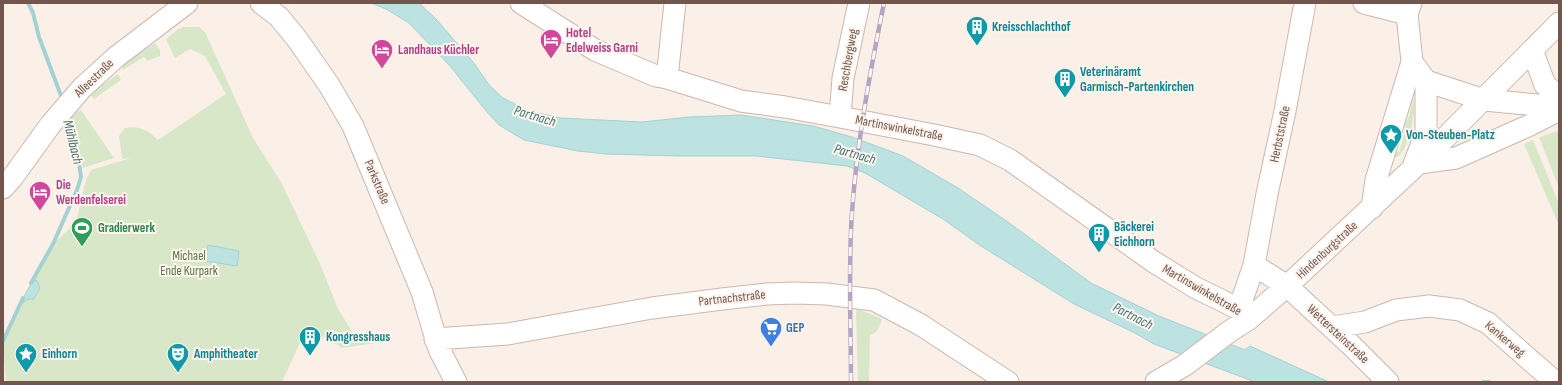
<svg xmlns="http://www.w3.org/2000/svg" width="1562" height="385" font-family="'Sofia Sans Condensed',sans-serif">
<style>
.green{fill:#d8e7c7}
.water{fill:#bde2e2;stroke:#a4d2d3}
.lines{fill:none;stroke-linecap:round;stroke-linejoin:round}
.stream{stroke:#a4d2d3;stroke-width:4}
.minor-casing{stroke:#cbb7ae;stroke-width:23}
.minor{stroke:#fff;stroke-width:21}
.rail-casing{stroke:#b2a6c3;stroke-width:4.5}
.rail{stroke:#fdf5ed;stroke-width:3;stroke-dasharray:9;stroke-linecap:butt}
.labels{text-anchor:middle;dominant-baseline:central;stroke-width:4;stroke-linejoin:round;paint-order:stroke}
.culture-label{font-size:13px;font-weight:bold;fill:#0d838f;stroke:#fdf5ed;text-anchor:start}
.hotel-label{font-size:13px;font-weight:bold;fill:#b23c85;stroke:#fdf5ed;text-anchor:start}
.street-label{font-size:13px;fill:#72564e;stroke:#fdf5ed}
.leisure-label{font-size:13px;font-weight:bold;fill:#27864d;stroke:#fdf5ed;text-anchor:start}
.park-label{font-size:13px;fill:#5c7747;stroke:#fdf5ed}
.shop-label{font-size:13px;font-weight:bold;fill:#366cbe;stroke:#fdf5ed;text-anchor:start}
.water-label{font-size:14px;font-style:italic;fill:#437476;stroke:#fdf5ed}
</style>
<rect width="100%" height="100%" fill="#faf0e7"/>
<!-- green -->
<path class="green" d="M183 27H199L205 32 253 138 282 184 321 266 338 309 355 336 375 334 376 343 341 348 330 337 303 336 282 382H6L3 341 19 306 53 244 76 222 86 180 91 170 131 158 122 159 119 136 125 128C139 125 148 130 158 140L226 94 205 56 190 49 175 58 166 39 177 30Z
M155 43 160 50V56L147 61 144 57 123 70 121 66Z
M118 74 121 80 94 99 90 94Z
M1413 98C1417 110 1409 147 1399 156 1396 158 1391 159 1387 160L1386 149 1399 152 1406 129 1402 124 1408 120Z
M81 110 114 158 83 168 70 119 73 113Z
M1557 131 1559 136V188L1539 137Z
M1533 140 1559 204 1558 223 1524 144Z
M856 308 882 319C879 327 878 333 870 335L869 382H858Z"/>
<!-- water -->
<path class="water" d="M371 3H419L436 19 473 62 490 86 503 98 527 110 560 118 642 122 689 117 741 115 813 126 852 137 903 156 958 188 1008 222 1091 283 1159 316 1245 350 1250 346 1329 382H1255L1154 344 1135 333 1074 304 981 246 943 219 865 173 847 166 756 156H679L606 154 578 151 524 140 499 125 487 112 450 66 409 23 386 9Z
M208 245 239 251 237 266 205 261Z
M33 280 37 281 40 288 34 299H28L19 306Z"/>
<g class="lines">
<!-- stream -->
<path class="stream" d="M28 3 33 13 39 37 63 101
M31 283 53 244 77 190 81 177 79 163 67 115
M3 341 23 298
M1483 382H1489"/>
<!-- minor casing -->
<g class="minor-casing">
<path id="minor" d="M261 3 279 17 297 39 329 85 353 126 422 292 439 349 456 382
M521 3 595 50 656 76 667 78 741 101 785 107 840 117 934 135 980 145 1010 160 1154 262 1196 288 1239 309 1249 319
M1364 3 1407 14
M1532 50 1545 85 1559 96
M1412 62 1426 81 1484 100 1559 107
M667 78 675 3
M840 117 843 78 859 3
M1419 163 1456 158 1530 125 1559 110
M1414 164 1426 133V81
M3 188 12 178 51 124 82 88 116 57 187 3
M1372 208 1376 180 1412 62 1407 14 1411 3
M1254 265 1287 286 1352 346 1388 382
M1239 309 1254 265 1267 194 1285 111 1305 3
M1332 327 1365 322 1396 310 1429 306 1460 310 1488 323 1555 382
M435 339 508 334 652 308 722 299 767 294 794 293 827 294 874 300 921 325 1008 382
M1156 382 1185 365 1230 331 1249 319 1287 286 1437 146 1559 23"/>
</g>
<!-- minor -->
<use href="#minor" class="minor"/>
<!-- rail casing -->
<g class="rail-casing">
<path id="rail" d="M851 382C851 325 848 269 852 212 857 142 870 72 884 3"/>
</g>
<!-- rail -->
<use href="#rail" class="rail"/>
</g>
<!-- icons -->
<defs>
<g id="building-pin" transform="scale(1.15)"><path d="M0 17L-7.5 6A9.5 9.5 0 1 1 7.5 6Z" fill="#0f9aa8" stroke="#fdf5ed"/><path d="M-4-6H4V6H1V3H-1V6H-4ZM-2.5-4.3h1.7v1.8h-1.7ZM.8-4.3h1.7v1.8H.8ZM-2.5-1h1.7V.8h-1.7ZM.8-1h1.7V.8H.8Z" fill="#fff"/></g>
<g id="hotel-pin" transform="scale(1.15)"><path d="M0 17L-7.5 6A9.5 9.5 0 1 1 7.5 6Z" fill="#d1479c" stroke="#fdf5ed"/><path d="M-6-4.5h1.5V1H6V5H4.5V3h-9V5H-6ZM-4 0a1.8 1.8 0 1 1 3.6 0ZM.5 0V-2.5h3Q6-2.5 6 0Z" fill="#fff"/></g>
<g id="sight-pin" transform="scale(1.15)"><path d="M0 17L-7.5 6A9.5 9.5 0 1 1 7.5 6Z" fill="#0f9aa8" stroke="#fdf5ed"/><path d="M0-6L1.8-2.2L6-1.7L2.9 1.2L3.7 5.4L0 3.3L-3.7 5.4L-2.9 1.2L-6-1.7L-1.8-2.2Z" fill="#fff"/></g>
<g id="stadium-pin" transform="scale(1.15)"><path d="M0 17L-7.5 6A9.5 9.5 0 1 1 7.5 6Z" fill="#2e9e5b" stroke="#fdf5ed"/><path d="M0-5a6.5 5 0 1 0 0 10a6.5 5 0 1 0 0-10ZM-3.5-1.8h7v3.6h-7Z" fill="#fff"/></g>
<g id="supermarket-pin" transform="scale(1.15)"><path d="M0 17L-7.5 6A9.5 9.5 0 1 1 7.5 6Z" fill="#3f7fe0" stroke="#fdf5ed"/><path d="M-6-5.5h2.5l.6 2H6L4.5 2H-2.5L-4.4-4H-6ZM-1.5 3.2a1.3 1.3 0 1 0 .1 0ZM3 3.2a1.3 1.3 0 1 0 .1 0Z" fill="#fff"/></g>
<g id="theatre-pin" transform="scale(1.15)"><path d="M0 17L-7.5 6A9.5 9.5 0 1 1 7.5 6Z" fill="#0f9aa8" stroke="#fdf5ed"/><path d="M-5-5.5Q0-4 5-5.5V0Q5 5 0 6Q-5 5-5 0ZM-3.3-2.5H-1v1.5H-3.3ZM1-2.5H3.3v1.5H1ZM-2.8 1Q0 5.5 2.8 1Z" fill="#fff"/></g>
</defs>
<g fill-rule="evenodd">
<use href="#building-pin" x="977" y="27"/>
<use href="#hotel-pin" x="551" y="40"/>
<use href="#hotel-pin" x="382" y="50"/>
<use href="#building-pin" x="1065" y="79"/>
<use href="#sight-pin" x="1391" y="135"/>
<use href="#hotel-pin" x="40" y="192"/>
<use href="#stadium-pin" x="82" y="228"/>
<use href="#building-pin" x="1099" y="234"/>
<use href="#supermarket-pin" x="771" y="328"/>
<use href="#building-pin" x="310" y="337"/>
<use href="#sight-pin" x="26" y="354"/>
<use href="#theatre-pin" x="178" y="354"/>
</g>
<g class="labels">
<!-- culture labels -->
<g class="culture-label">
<text x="992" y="27">Kreisschlachthof</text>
<text x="1080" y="72">Veterinäramt<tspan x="1080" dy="15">Garmisch-Partenkirchen</tspan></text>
<text x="1406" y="135">Von-Steuben-Platz</text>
<text x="1114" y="227">Bäckerei<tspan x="1114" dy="15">Eichhorn</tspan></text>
<text x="326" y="337">Kongresshaus</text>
<text x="42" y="354">Einhorn</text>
<text x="194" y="354">Amphitheater</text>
</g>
<!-- hotel labels -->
<g class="hotel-label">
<text x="566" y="33">Hotel<tspan x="566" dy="15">Edelweiss Garni</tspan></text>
<text x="398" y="50">Landhaus Küchler</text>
<text x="56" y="185">Die<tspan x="56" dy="15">Werdenfelserei</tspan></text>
</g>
<!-- street labels -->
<g class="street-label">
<text transform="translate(848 60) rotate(-80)">Reschbergweg</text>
<text transform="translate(94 78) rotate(-44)">Alleestraße</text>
<text transform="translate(899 128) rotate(11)">Martinswinkelstraße</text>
<text transform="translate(1280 134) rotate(-78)">Herbststraße</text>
<text transform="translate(377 182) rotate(67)">Parkstraße</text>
<text transform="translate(1327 250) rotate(-43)">Hindenburgstraße</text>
<text transform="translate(1202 290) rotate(30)">Martinswinkelstraße</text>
<text transform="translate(732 298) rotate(-6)">Partnachstraße</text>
<text transform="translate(1338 334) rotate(43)">Wettersteinstraße</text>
<text transform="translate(1505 339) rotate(40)">Kankerweg</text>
</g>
<!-- leisure labels -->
<g class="leisure-label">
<text x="98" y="228">Gradierwerk</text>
</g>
<!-- park labels -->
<g class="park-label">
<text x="189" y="256">Michael<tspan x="189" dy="15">Ende Kurpark</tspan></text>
</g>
<!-- shop labels -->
<g class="shop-label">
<text x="786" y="328">GEP</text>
</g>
<!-- water labels -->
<g class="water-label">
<text transform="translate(535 116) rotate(17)">Partnach</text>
<text transform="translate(73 142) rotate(76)">Mühlbach</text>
<text transform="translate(855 154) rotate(16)">Partnach</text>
<text transform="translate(1133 316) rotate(27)">Partnach</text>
</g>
</g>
<!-- border -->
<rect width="1562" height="385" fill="none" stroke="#72564e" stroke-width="8"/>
</svg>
